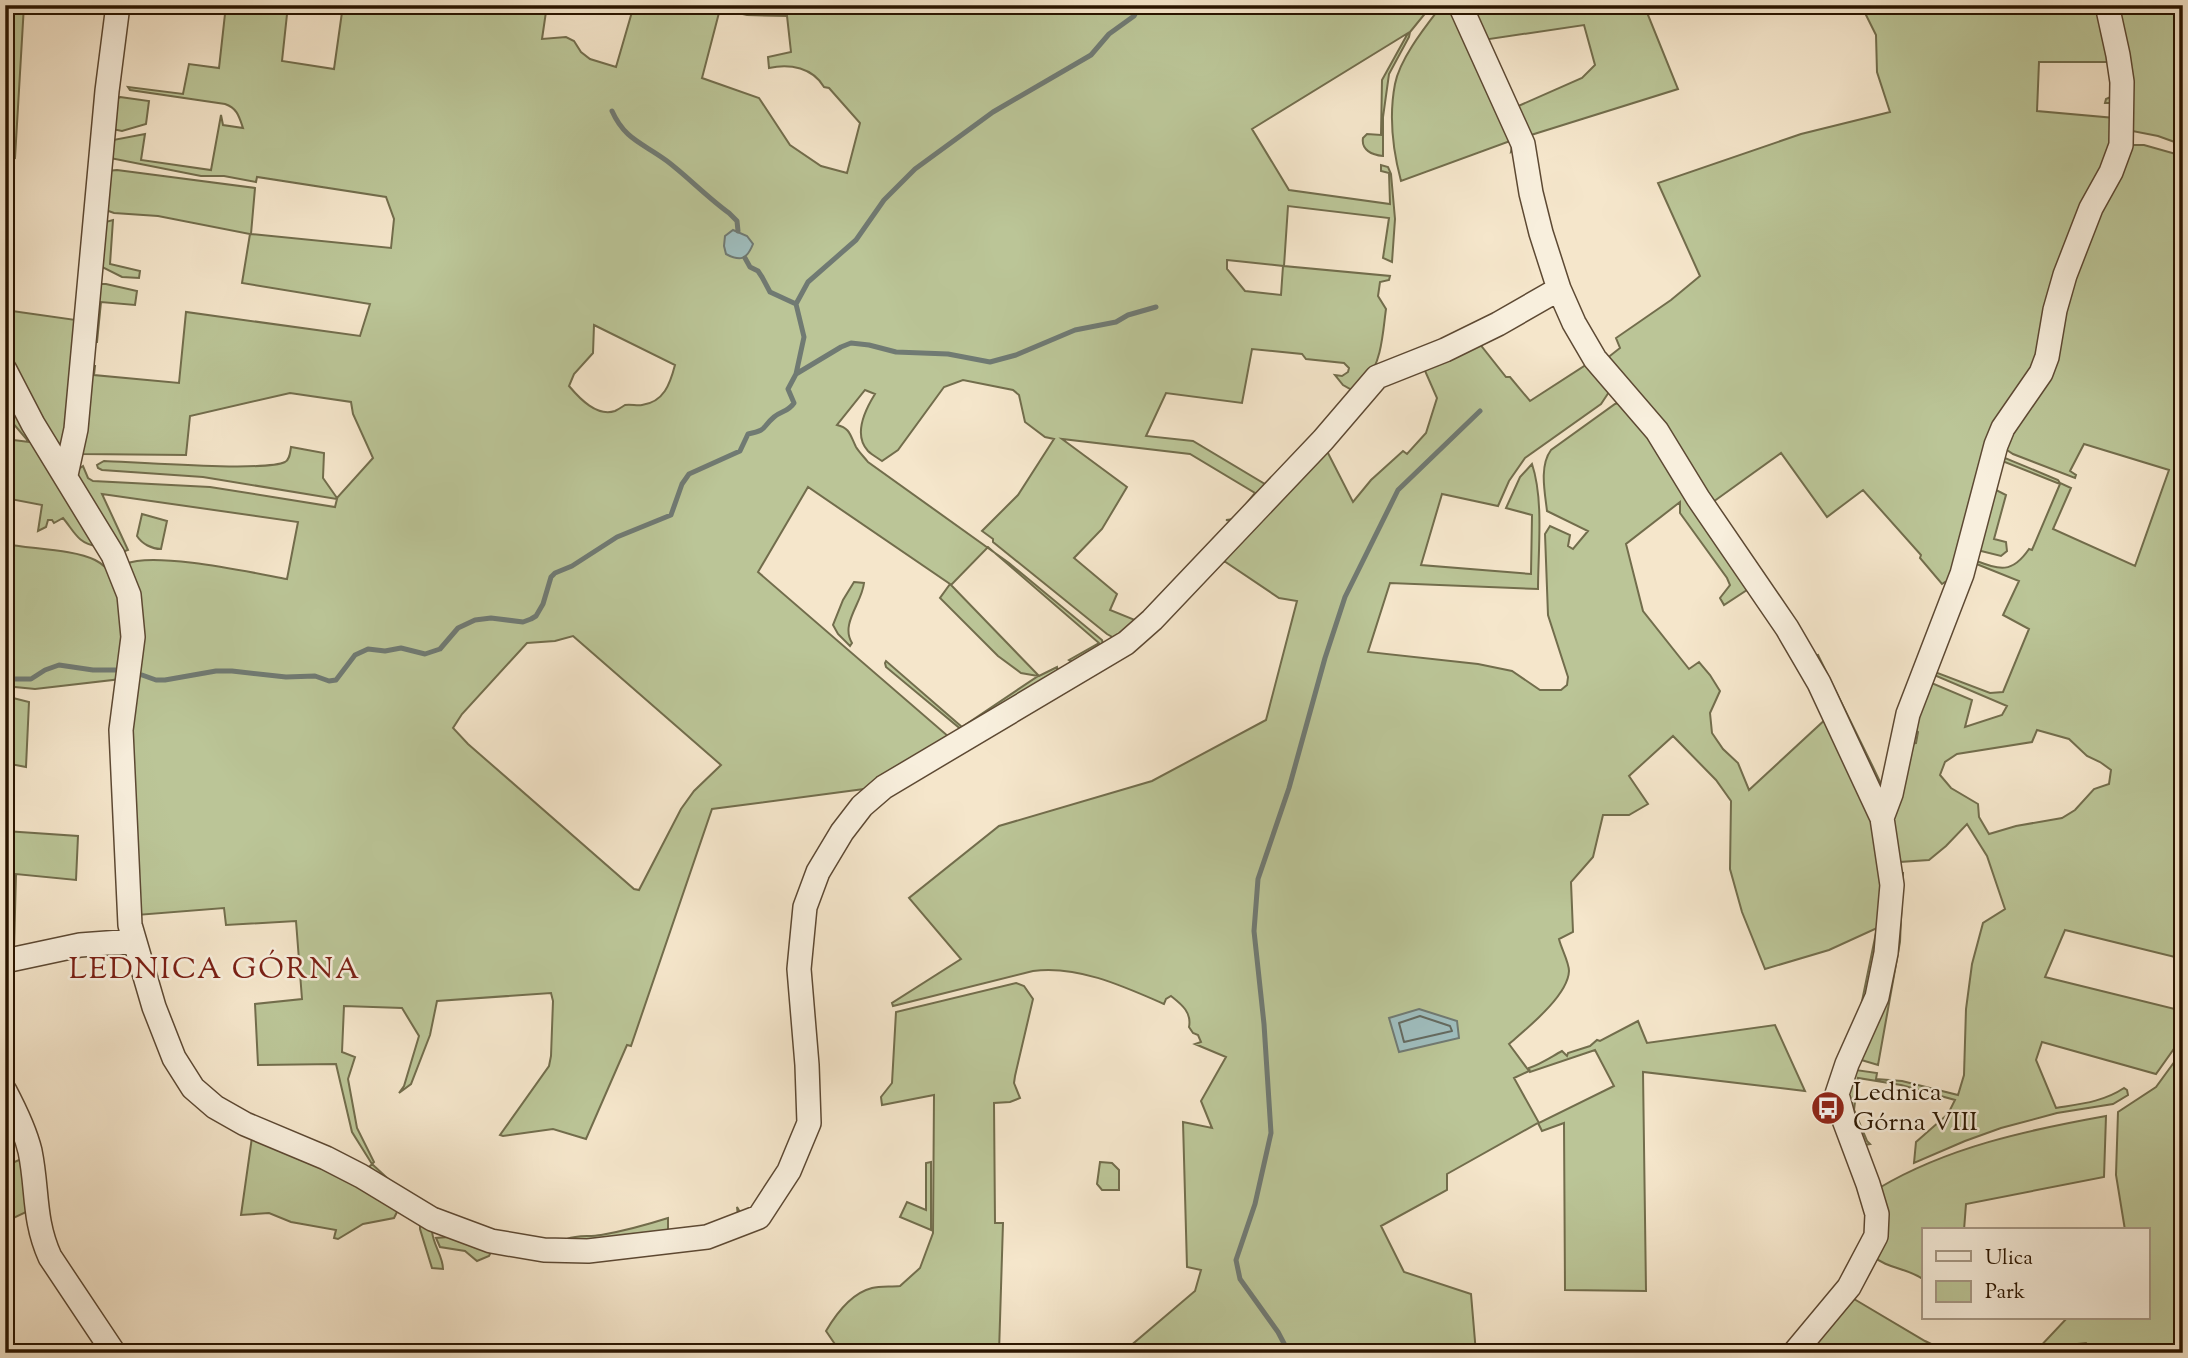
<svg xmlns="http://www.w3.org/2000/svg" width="2188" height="1358" font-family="'Sorts Mill Goudy',serif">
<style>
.green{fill:#bbc597;stroke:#726d4c;stroke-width:2;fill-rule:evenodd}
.water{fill:#9fbebf;stroke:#707a73;stroke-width:2}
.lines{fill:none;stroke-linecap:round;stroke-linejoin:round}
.shore{stroke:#646a60;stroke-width:2}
.stream{stroke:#707a73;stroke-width:5}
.minor-casing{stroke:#5d4933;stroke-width:26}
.minor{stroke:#f8efdd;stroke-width:23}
.labels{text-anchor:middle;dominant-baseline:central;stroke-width:5;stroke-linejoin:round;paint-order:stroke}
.poi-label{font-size:26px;fill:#2a1500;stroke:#f8efdd;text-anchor:start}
.quarter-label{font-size:30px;letter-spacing:2px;fill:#7a1f14;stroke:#f8efdd}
</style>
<rect width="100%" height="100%" fill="#f5e6cb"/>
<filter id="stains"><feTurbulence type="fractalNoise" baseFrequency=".00286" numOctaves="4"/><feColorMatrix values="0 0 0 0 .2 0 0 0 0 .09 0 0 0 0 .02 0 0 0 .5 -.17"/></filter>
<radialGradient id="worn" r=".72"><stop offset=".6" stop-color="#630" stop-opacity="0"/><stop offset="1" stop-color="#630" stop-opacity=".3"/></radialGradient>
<!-- green -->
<path class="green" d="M5 5H24L15 158 5 155Z
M226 5H288L282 61 334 69 343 5H547L542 39 566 37 574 41 581 52 590 59 616 67 634 5H1393L1396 10 1402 5H1432L1410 32 1409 37 1389 74 1383 117V156C1372 155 1361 150 1363 138L1367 134 1381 135 1382 80 1408 33 1252 129 1289 190 1390 204 1389 173 1381 171V165L1388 167 1391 174 1395 219 1392 262 1383 258 1389 218 1288 206 1284 266 1390 276 1389 280 1380 282 1378 296 1386 309C1383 330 1382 363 1366 380 1363 383 1357 387 1352 390L1343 385 1335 375 1342 376 1348 372 1349 368 1344 363 1306 359 1302 354 1252 349 1242 403 1166 393 1146 436 1193 441 1265 484 1272 477 1276 481 1237 522 1226 520 1234 519 1255 493 1190 454 1062 439 1127 487 1102 529 1074 558 1117 594 1110 610 1135 620 1116 639 1107 634 993 542V539L982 531 1018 495 1054 439 1045 437 1025 422 1019 395 1013 390 963 380 944 387 898 450 882 461C878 458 872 455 868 451 853 435 865 410 875 394L865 390 837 425C850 428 850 435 856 447 859 452 864 457 868 462L1009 563 1102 640 1103 644 1075 664 1069 660 1099 643 988 547 951 585 1039 676 1057 667 1058 672 963 731 886 667 885 663 886 661 962 727 1038 676 1021 673 998 656 940 598 950 584 808 487 758 572 949 737 864 789 712 809 631 1046 627 1045 586 1139 553 1129 503 1136 500 1135 549 1066 551 1056 553 1001 551 993 437 1001 430 1035 411 1084 399 1093 404 1086 419 1036 402 1008 344 1006 342 1052 355 1057 348 1079 357 1128 374 1162 372 1164 398 1188 368 1168 372 1164 352 1132 336 1064 258 1065 255 1004 302 999 296 921 226 925 224 908 137 915 126 564C153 551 254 573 287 579L298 522 102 494 128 550 122 552 76 480V471L83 466 88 478 93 481 210 487 335 507 337 499 203 477 102 470 98 468 97 465 104 461C133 462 266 472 285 462 290 459 290 453 291 447L324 453 323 478 337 498 373 458 353 414 351 402 290 393 190 416 186 455 81 454 89 366H95L94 375 179 383 186 312 360 336 370 304 242 283 250 234 158 216 114 213 103 209 107 171 117 170 255 188 251 234 391 248 394 219 386 197 257 177 256 182 224 176H201L110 158 113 140 145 134 141 160 211 170 221 115 223 125 243 128C239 116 237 108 225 104L130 90 128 87 183 94 189 64 219 68ZM720 9 747 15 787 16 791 52 768 57 769 68C790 63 813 68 824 87L829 88 860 123 847 173 821 166 790 145 759 98 702 78ZM1227 260 1283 266 1281 295 1245 291 1227 269ZM594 325 675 365C670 384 664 402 642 405 637 406 631 404 625 405 622 407 619 409 615 411 597 417 580 399 569 386L574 374 593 353ZM573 636 721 765 694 791 681 809 639 890 634 889 468 744 453 728 462 714 527 643 555 641Z
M1442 5H1452L1514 150 1511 152 1512 146 1510 141 1401 181C1393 151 1389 115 1395 84 1400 58 1426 26 1442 5Z
M1465 5H1644L1678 89 1531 135 1516 107 1582 78 1595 65 1584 25 1483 40Z
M1861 5H2103L2114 103H2105L2106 99 2113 96 2110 62H2039L2037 111 2115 118 2119 125 2040 363 2018 401 1884 806 1811 657 1818 655 1872 765 1881 784 1886 787 1948 585 1945 582 1942 584 1920 558 1921 555 1863 490 1827 517 1781 453 1713 502 1612 373 1606 359 1620 348 1616 338 1671 300 1700 276 1658 183 1801 134 1890 112 1877 72 1876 35Z
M2112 5H2183V145L2158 136 2127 130Z
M120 97 149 101 146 124 122 131 112 129 115 101Z
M2130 145H2144L2183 156V730L2177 739 2176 744 2183 751V959L2065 930 2045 977 2183 1011V1036L2156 1074 2042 1042 2036 1060 2056 1108C2080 1104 2103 1102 2124 1088L2127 1090 2128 1095 2113 1104 2057 1113 2001 1128 1965 1141 1914 1163 1916 1142 1948 1114 1955 1100 1901 1085 1858 1078 1854 1110 1867 1141 1870 1144 1858 1146 1844 1095 1856 1070 1877 1073 1876 1079 1902 1081 1958 1095 1964 1075 1966 1009 1972 964 1983 923 2005 909 1987 856 1967 824 1946 846 1929 860 1885 863 1881 960 1861 1006 1877 928 1829 950 1765 969 1742 912 1730 869 1731 801 1716 780 1673 736 1629 776 1648 804 1629 815H1603L1593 857 1571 882 1573 932 1559 939C1561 948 1569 962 1569 971 1568 996 1526 1029 1509 1044L1529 1071 1514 1078 1539 1123 1614 1086 1595 1050 1530 1072 1529 1068C1541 1064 1551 1057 1562 1051L1567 1056 1568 1053 1590 1046 1597 1040 1600 1041 1638 1021 1647 1043 1775 1025 1805 1091 1643 1072 1646 1291 1565 1290 1564 1123 1542 1131 1538 1123 1447 1174V1190L1381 1226 1404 1272 1471 1294 1476 1353H1107L1129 1347 1195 1291 1201 1270 1187 1267 1183 1122 1212 1128 1201 1101 1226 1057 1195 1044 1201 1042 1198 1035 1193 1033 1189 1027C1192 1012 1181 1004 1171 996L1166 999 1164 1004C1123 986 1077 965 1033 971L893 1006 892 1003 961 959 909 898 999 826 1152 781 1266 720 1297 601 1279 598 1224 561 1166 619 1322 447 1328 453 1353 502 1371 480 1403 451 1407 454 1426 433 1437 398 1422 364 1475 338 1506 377H1510L1530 401 1592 361 1609 392 1601 404 1525 458 1509 481 1498 506 1442 494 1421 565 1531 574 1532 515 1506 508 1520 477 1532 464C1544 500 1538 551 1538 589L1390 583 1368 652 1478 664 1512 671 1540 690H1561L1567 685 1568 677 1548 615 1545 534 1550 526 1570 535 1568 546 1573 549 1588 531 1547 511C1545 493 1539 466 1551 450L1615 404 1621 402 1629 405 1750 588 1724 605 1720 598 1730 585 1727 578 1680 513V502L1626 544 1643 611 1689 669 1699 662 1710 675 1720 691 1710 713 1712 733 1723 749 1738 763 1749 790 1828 717 1877 820 1909 744 1916 743 1918 732 1908 726 1927 681 1972 700 1965 727 2002 715 2007 706 1934 675 1935 672 1990 693 2003 692 2029 629 2003 615 2019 581 1974 563V560C2000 570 2012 574 2029 549L2032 550 2060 484 2000 460 1992 488 2006 495 1994 539 2006 542 2007 551 2001 556 1977 550 2000 459 2005 458 2058 480 2060 483 2071 488 2053 529 2135 566 2169 470 2084 444 2070 471 2076 475 2075 478 2013 454 2007 450 2003 445ZM2037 730 2069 739 2087 756 2100 762 2111 770 2109 784 2094 789 2075 810 2062 818 2016 826 1989 834 1979 817 1978 804 1951 788 1940 775 1945 762 1957 754 2032 742Z
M113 220 110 264 140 271 139 278 122 277 102 267V223Z
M96 284H106L137 291 135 305 101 302 97 342H94Z
M5 310 76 320 63 455 5 360Z
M5 390 97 546C78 544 74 531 63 518L54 523 52 520H48L46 527 38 531 42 505 5 498V439L29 442 5 414Z
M142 514 167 521 161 549C152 549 142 544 137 536Z
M5 544C30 549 74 549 95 560 135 580 124 643 121 679L35 689 5 686Z
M854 582 864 583C862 603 840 624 852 643L850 646 838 634 833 625 843 600Z
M5 696 29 702 26 767 5 763Z
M5 831 78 836 76 880 16 874 14 950 5 952Z
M1896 873H1903L1900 942 1878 1065 1858 1059Z
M1016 983 1024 986 1033 999 1015 1076 1014 1083 1020 1098 1010 1102 994 1103 995 1223H1003L999 1353H841L826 1331C836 1314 852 1293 872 1288 880 1286 891 1287 900 1286L920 1268 933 1233 934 1095 882 1105 881 1097 892 1083 896 1012Z
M2183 1050V1353H2094L2086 1343 2068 1345 2053 1353H2034L2067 1318H2148V1230H2125L2116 1175 2118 1112 2156 1087Z
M5 1109C27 1121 31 1187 32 1211L29 1213 28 1211 5 1222V1166L24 1158Z
M2106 1116 2104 1177 1966 1204 1964 1230H1924V1280C1909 1268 1887 1269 1873 1256L1879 1188C1948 1147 2028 1130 2106 1116Z
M252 1137 325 1164 398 1210 394 1218 363 1224 338 1239 334 1238 336 1230 291 1222 269 1213 241 1215Z
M931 1162V1230L900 1217 907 1202 926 1210V1163Z
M1100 1162 1112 1163 1119 1170V1190H1102L1097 1184Z
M737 1207 743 1217 729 1223 621 1243 567 1239C578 1235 589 1237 601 1235 624 1231 646 1225 668 1218V1232L711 1225 738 1216Z
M420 1222 491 1252 489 1256 477 1261 465 1251 440 1247 436 1238 448 1237 432 1231C433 1245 443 1256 443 1269L432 1268 420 1229Z
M1849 1296 1925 1341 1950 1353H1800Z"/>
<!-- water -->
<path class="water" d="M733 230 747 236 753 244C747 259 741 262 726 254L724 246 725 236Z
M1419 1009 1457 1021 1459 1038 1399 1052 1389 1018Z"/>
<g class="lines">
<!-- shore -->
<path class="shore" d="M1420 1016 1450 1026 1452 1031 1404 1042 1399 1023Z"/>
<!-- stream -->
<path class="stream" d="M612 111C625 140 643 143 667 161 688 177 707 197 729 213L737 221 738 231
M745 258 750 267 758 271 762 277 770 292 796 304
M796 374 841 347 851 343 869 345 896 352 948 354 990 362 1016 355 1075 330 1116 322 1128 315 1156 307
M142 675 156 680H165L216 671H232L286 677 315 676 329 681 336 680 355 655 368 649 385 651 401 648 425 654 440 649 458 628 475 620 491 618 523 622 531 619 536 616 543 604 551 577 555 573 572 566 617 537 671 515 682 484 689 474 740 451 748 434C768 430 761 428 774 417 781 411 788 412 794 403L788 389 796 374 804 337 796 304 808 282 856 240 884 200 915 169 993 112 1091 55 1109 34 1134 16 1140 5
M5 679H31L45 670 59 665 93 670H117
M1289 1353 1278 1332 1240 1279 1236 1260 1255 1204 1271 1133 1264 1024 1254 931 1258 879 1289 788 1325 658 1345 597 1398 490 1480 411"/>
<!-- minor casing -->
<g class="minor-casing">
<path id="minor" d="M1460 5 1523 144 1531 193 1541 233 1559 289 1574 323 1595 359 1657 431 1698 498 1787 628 1819 683 1882 818 1892 885 1886 953 1877 997 1847 1064 1837 1094 1844 1120 1868 1184 1877 1214 1876 1236 1849 1287 1794 1353
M5 370 33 424 113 555 129 595 133 637 121 730 130 925 154 1007 174 1058 193 1088 215 1107 245 1124 326 1158 361 1176 432 1219 491 1241 544 1250 588 1251 707 1237 759 1217 789 1171 809 1123 807 1065 799 969 805 907 818 872 842 832 862 806 884 787 1126 643 1152 620 1323 440 1377 377 1445 350 1498 324 1559 289
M66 475 76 429 107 91 118 5
M1882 818 1891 794 1908 714 1962 574 1996 445 2003 428 2041 373 2047 357 2055 310 2065 275 2091 208 2111 172 2121 145 2122 82 2118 55 2107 5
M5 961 80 945 134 941
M5 1091C15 1110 25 1130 30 1151 38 1190 33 1219 50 1257L114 1353"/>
</g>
<!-- minor -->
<use href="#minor" class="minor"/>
</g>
<!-- icons -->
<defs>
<g id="bus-disc" transform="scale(1.75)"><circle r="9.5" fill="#8f2418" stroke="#f8efdd"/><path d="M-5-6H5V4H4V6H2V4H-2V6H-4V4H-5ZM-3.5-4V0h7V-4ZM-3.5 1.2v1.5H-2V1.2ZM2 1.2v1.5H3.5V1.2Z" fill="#fff"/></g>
</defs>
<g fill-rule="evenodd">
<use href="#bus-disc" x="1828" y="1108"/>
</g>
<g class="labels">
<!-- poi labels -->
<g class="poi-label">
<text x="1853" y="1093">Lednica<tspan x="1853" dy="30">Górna VIII</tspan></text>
</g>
<!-- quarter labels -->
<g class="quarter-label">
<text x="215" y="970">LEDNICA GÓRNA</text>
</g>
</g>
<!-- margin -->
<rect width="2188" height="1358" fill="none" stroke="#f5e6cb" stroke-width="28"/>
<rect x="7" y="7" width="2174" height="1344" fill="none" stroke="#2a1500" stroke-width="3.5"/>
<rect x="14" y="14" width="2160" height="1330" fill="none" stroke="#2a1500" stroke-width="2"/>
<!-- legend -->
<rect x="1922" y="1228" width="228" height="91" fill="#f8efdd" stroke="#a69885" stroke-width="2"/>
<rect x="1936" y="1251" width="35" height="10" fill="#f8efdd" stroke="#a69885" stroke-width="2"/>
<text x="1985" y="1264" font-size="21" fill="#2a1500">Ulica</text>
<rect x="1936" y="1281" width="35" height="21" fill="#bbc597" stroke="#a69885" stroke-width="2"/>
<text x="1985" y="1298" font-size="21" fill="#2a1500">Park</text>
<rect width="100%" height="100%" filter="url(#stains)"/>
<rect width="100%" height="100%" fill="url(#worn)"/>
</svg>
